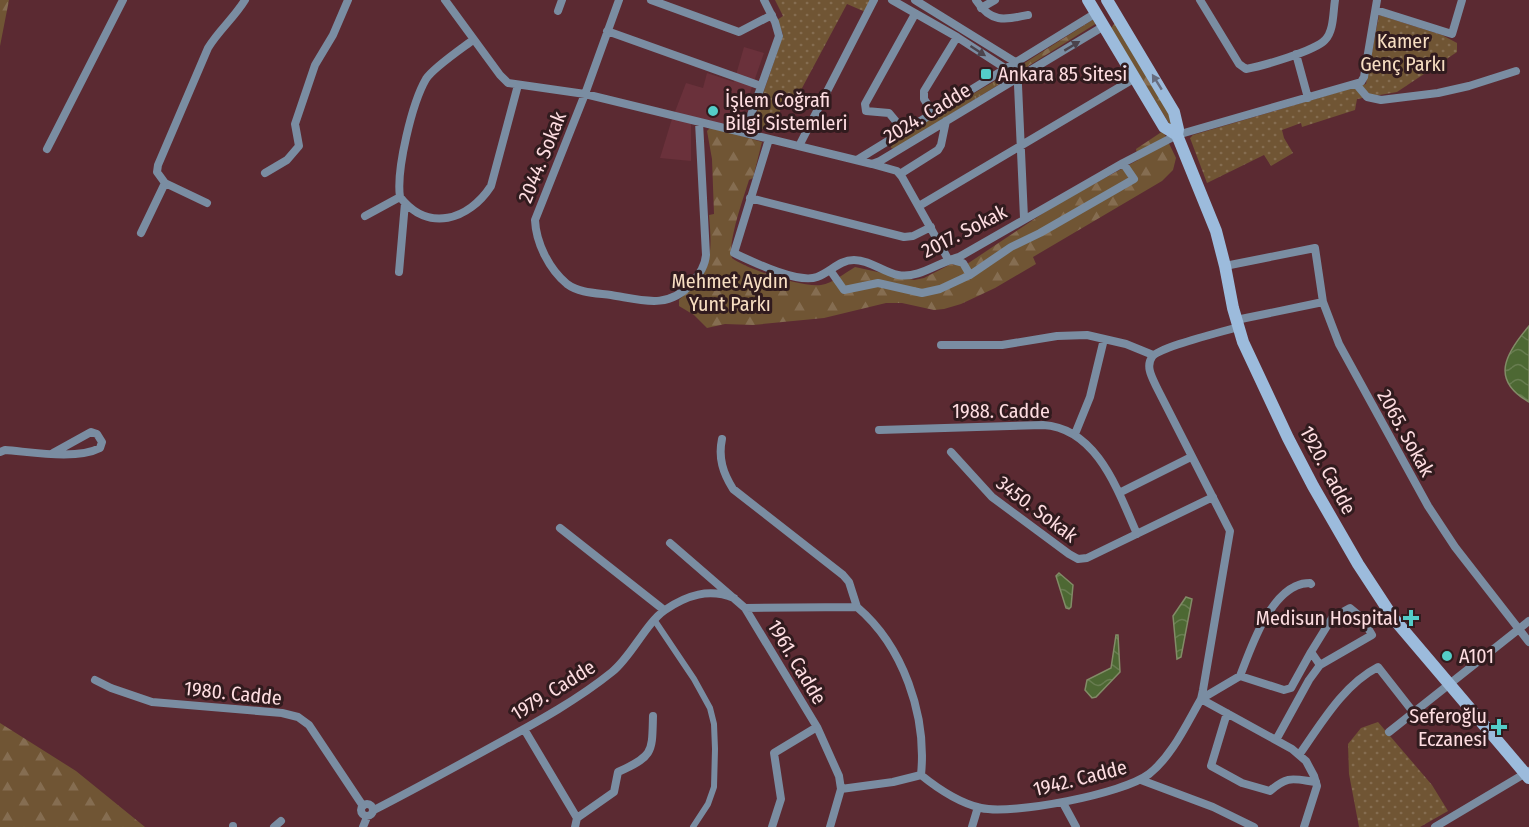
<svg xmlns="http://www.w3.org/2000/svg" width="1529" height="827" font-family="'Fira Sans Condensed',sans-serif">
<style>
.built{fill:#6a313b}
.grass{fill:url(#grass-tufts)}
.forest{fill:url(#forest-firs)}
.park{fill:url(#park-dots)}
.water{fill:url(#water-waves);stroke:#828b67;stroke-width:1.5}
.lines{fill:none;stroke-linecap:round;stroke-linejoin:round}
.pedestrian{stroke:#7a8da2;stroke-width:6}
.minor{stroke:#7a8da2;stroke-width:8}
.secondary{stroke:#9cbbdc;stroke-width:12}
.oneway{fill:#4b434c}
.oneway2{fill:#666b7d}
.poi-dot{fill:#54cdc8;stroke:#311b1e;stroke-width:2}
.labels{text-anchor:middle;dominant-baseline:central;stroke-width:6;stroke-linejoin:round;paint-order:stroke}
.park-label{font-size:20px;fill:#f7dec2;stroke:#311b1e}
.poi-label{font-size:20px;fill:#fedde1;stroke:#311b1e;text-anchor:start}
.street-label{font-size:20px;fill:#fedde1;stroke:#311b1e}
</style>
<defs>
<pattern id="grass-tufts" width="24" height="20" patternUnits="userSpaceOnUse" patternTransform="scale(1.5)"><rect width="24" height="20" fill="#705534"/><path d="M3 7l-1-3M5 7V3M7 7l1-3M15 17l-1-3M17 17v-4M19 17l1-3" fill="none" stroke="#856d51"/></pattern>
<pattern id="forest-firs" width="22" height="20" patternUnits="userSpaceOnUse" patternTransform="scale(1.5)"><rect width="22" height="20" fill="#705534"/><path d="M5 1l3.5 6h-7zM16 11l3.5 6h-7z" fill="#856d51"/></pattern>
<pattern id="park-dots" width="8" height="8" patternUnits="userSpaceOnUse" patternTransform="scale(1.5)"><rect width="8" height="8" fill="#705534"/><path d="M2 2h.1M6 6h.1" fill="none" stroke="#856d51" stroke-width="1.8" stroke-linecap="round"/></pattern>
<pattern id="water-waves" width="16" height="10" patternUnits="userSpaceOnUse" patternTransform="scale(1.5)"><rect width="16" height="10" fill="#4d6833"/><path d="M0 5q4-4 8 0t8 0" fill="none" stroke="#687d50"/></pattern>
</defs>
<rect width="100%" height="100%" fill="#5b2a32"/>
<!-- built -->
<path class="built" d="M744 47 764 53 738 127 691 117V161L660 158 671 122 686 83 703 88 707 73 734 82Z"/>
<!-- grass -->
<path class="grass" d="M1004 77 1003 82 894 149 891 148 890 143 1000 78Z"/>
<!-- forest -->
<path class="forest" d="M0 0H9L0 46Z
M1094 19 1097 23 1025 68 1023 67V64Z
M1115 23 1163 97 1175 127 1170 125 1111 28Z
M711 127 762 142 753 178 749 180C744 196 727 244 732 258 746 269 804 288 821 285 833 283 845 273 855 267L914 280 924 278 951 264 964 266 1057 204 1138 160 1136 149 1163 131 1176 158 1173 170 1162 181 1033 257 1036 264 995 288 961 304 944 309 934 310 902 303H886L824 318 753 325 725 324 707 328 694 315 679 306V300C711 269 713 260 709 215L714 214 712 159 707 131Z
M0 723 76 771 145 827H0Z"/>
<!-- park -->
<path class="park" d="M775 0H878L870 14 847 4 794 103 781 108 773 132 752 126 782 38 783 34 777 20 783 16Z
M1379 15 1442 35 1457 43V52L1397 92 1357 99 1355 110 1302 127 1301 123 1282 130 1284 138 1293 153 1271 166 1264 155 1207 183 1190 138 1193 135 1366 84Z
M1378 722 1432 785 1448 811 1420 827H1359L1349 774 1348 744 1361 728Z"/>
<!-- water -->
<path class="water" d="M1529 326V402C1490 380 1505 354 1529 326Z
M1059 573 1073 585 1071 607 1069 609 1066 608 1056 576Z
M1186 597 1192 599 1181 657 1177 659 1173 616Z
M1116 635H1118L1120 672 1096 697 1092 698 1085 690 1087 680 1111 668Z"/>
<g class="lines">
<!-- pedestrian -->
<path class="pedestrian" d="M655 621 694 679 710 708 714 724 715 749 714 787 708 804 693 827"/>
<!-- minor -->
<path class="minor" d="M445 0 500 75 508 83 585 94 872 164 880 161 1104 26
M619 0 585 94 535 220C536 243 549 269 567 284 579 293 596 293 611 295 642 300 668 310 692 283 699 274 705 267 706 255L699 122
M651 0 739 32 772 15
M892 0 957 37 1011 72
M915 0 1017 63 1024 218
M976 0C991 23 1004 20 1028 15
M1200 0 1239 64 1246 69C1262 66 1315 51 1325 40 1334 31 1333 12 1335 0
M981 8 995 0
M1376 10 1452 34 1462 0
M558 11 562 0
M607 31 761 86
M1296 54 1308 98
M1356 84 1367 97 1381 100 1438 93 1469 86 1516 71
M933 113 924 99V91L957 37
M904 131 889 113 866 111 865 104 915 14
M745 132 779 36 775 22 764 0
M769 139 734 253C753 262 798 284 817 277 831 272 839 260 854 260 870 260 883 272 898 275 919 279 939 262 959 257L1123 163 1177 135 1361 82 1364 77 1377 0
M799 146 874 0
M47 149 123 0
M857 160 1096 13
M872 164 897 171 902 177 948 259 963 263 970 275
M265 173 287 160 299 146 295 124 315 65 333 35 348 0
M900 174 938 150 941 145 946 121
M400 197C396 170 412 103 426 79 433 68 461 49 473 40
M750 198 904 237 913 236 931 227
M207 203 165 183 157 172 158 165 208 48C219 30 234 18 245 0
M919 206 1135 78
M365 216 400 197C428 233 469 220 491 186L518 85
M141 233 165 183
M1225 266 1315 248 1323 302
M830 270 844 290 878 283 922 293 940 289 970 275 1011 247 1040 233 1134 179 1123 163
M399 272 405 203
M1236 320 1323 302 1339 344 1428 506 1455 547 1529 642
M941 345H1002L1057 336 1087 335 1126 344 1153 355
M879 430 1043 425C1097 428 1118 491 1137 534
M1075 434 1090 397 1104 339
M722 439C718 458 723 473 733 489L843 575 849 582 857 607
M0 452 5 450C32 452 77 460 100 448L102 442 97 434 91 432 53 453
M951 452 992 497 1069 554 1078 559 1087 558 1213 497
M1119 493 1191 457
M560 528 664 610
M670 543 745 608 817 727 839 776 841 789 830 827
M745 608 857 607C903 646 927 715 921 775
M1240 676C1251 648 1267 599 1296 586 1300 584 1305 583 1310 583L1311 584
M95 680 111 688 152 702 282 713 298 717 309 725 363 806
M1201 699 1292 749 1306 761 1314 776 1317 786 1304 827
M1201 699 1240 676 1284 690 1291 688 1311 652 1320 665
M1227 713 1211 766 1242 783 1270 791C1288 775 1293 779 1316 782
M524 729 577 818 575 827
M1389 732 1529 621
M1276 740 1309 680 1320 665 1372 635 1362 618 1350 608 1332 618 1311 652
M1299 755C1321 724 1343 685 1378 667L1414 713
M921 775C937 788 960 803 981 808 1013 815 1123 794 1149 774 1172 756 1186 725 1201 699L1203 690 1230 531 1157 388C1153 379 1145 367 1152 357 1159 347 1222 332 1238 327
M1141 780 1213 807 1254 827
M841 789 893 782 921 775
M1063 803 1076 827
M361 810a6 6 0 1 1 12 0a6 6 0 1 1-12 0Z
M374 810C415 789 455 767 495 745 535 723 576 701 612 672 631 657 646 623 665 610 687 595 709 588 734 598
M577 818 614 792 618 772C654 756 652 752 653 716
M233 826V827
M274 827 281 821
M363 827 367 817
M772 827 781 799 774 753 817 727
M972 827 978 807
M1435 827 1529 771"/>
<!-- secondary -->
<path class="secondary" d="M1088 0 1164 127 1177 135
M1107 0 1174 112 1178 129 1177 135 1216 231 1225 266 1233 308 1243 342 1288 438 1313 486 1358 564 1394 619 1529 778"/>
</g>
<!-- one-way arrows -->
<defs><path id="oneway-solid" d="M-6-.8H1V-3.2L6.5 0L1 3.2V.8H-6Z" transform="scale(1.5)"/></defs>
<g class="oneway">
<use href="#oneway-solid" transform="translate(1072 46) rotate(-31)"/>
<use href="#oneway-solid" transform="translate(978 51) rotate(33)"/>
</g>
<use class="oneway2" href="#oneway-solid" transform="translate(1157 82) rotate(-122)"/>
<!-- markers -->
<g class="poi-dot">
<rect x="980" y="68" width="12" height="12" rx="3"/>
<circle cx="713" cy="111" r="6"/>
<path d="M1408 609h6v6h6v6h-6v6h-6v-6h-6v-6h6z"/>
<circle cx="1447" cy="656" r="6"/>
<path d="M1496 718h6v6h6v6h-6v6h-6v-6h-6v-6h6z"/>
</g>
<g class="labels">
<!-- park labels -->
<g class="park-label">
<text x="1403" y="41">Kamer<tspan x="1403" dy="23">Genç Parkı</tspan></text>
<text x="730" y="281">Mehmet Aydın<tspan x="730" dy="23">Yunt Parkı</tspan></text>
</g>
<!-- poi labels -->
<g class="poi-label">
<text x="998" y="74">Ankara 85 Sitesi</text>
<text x="725" y="100">İşlem Coğrafi<tspan x="725" dy="23">Bilgi Sistemleri</tspan></text>
<text x="1398" y="618" text-anchor="end">Medisun Hospital</text>
<text x="1459" y="656">A101</text>
<text x="1487" y="716" text-anchor="end">Seferoğlu<tspan x="1487" dy="23">Eczanesi</tspan></text>
</g>
<!-- street labels -->
<g class="street-label">
<text transform="translate(927 113) rotate(-31)">2024. Cadde</text>
<text transform="translate(542 157) rotate(-68)">2044. Sokak</text>
<text transform="translate(964 231) rotate(-27)">2017. Sokak</text>
<text x="1001" y="411">1988. Cadde</text>
<text transform="translate(1406 433) rotate(61)">2065. Sokak</text>
<text transform="translate(1328 470) rotate(62)">1920. Cadde</text>
<text transform="translate(1037 509) rotate(37)">3450. Sokak</text>
<text transform="translate(797 662) rotate(59)">1961. Cadde</text>
<text transform="translate(553 690) rotate(-32)">1979. Cadde</text>
<text transform="translate(233 693) rotate(6)">1980. Cadde</text>
<text transform="translate(1080 778) rotate(-14)">1942. Cadde</text>
</g>
</g>
</svg>
